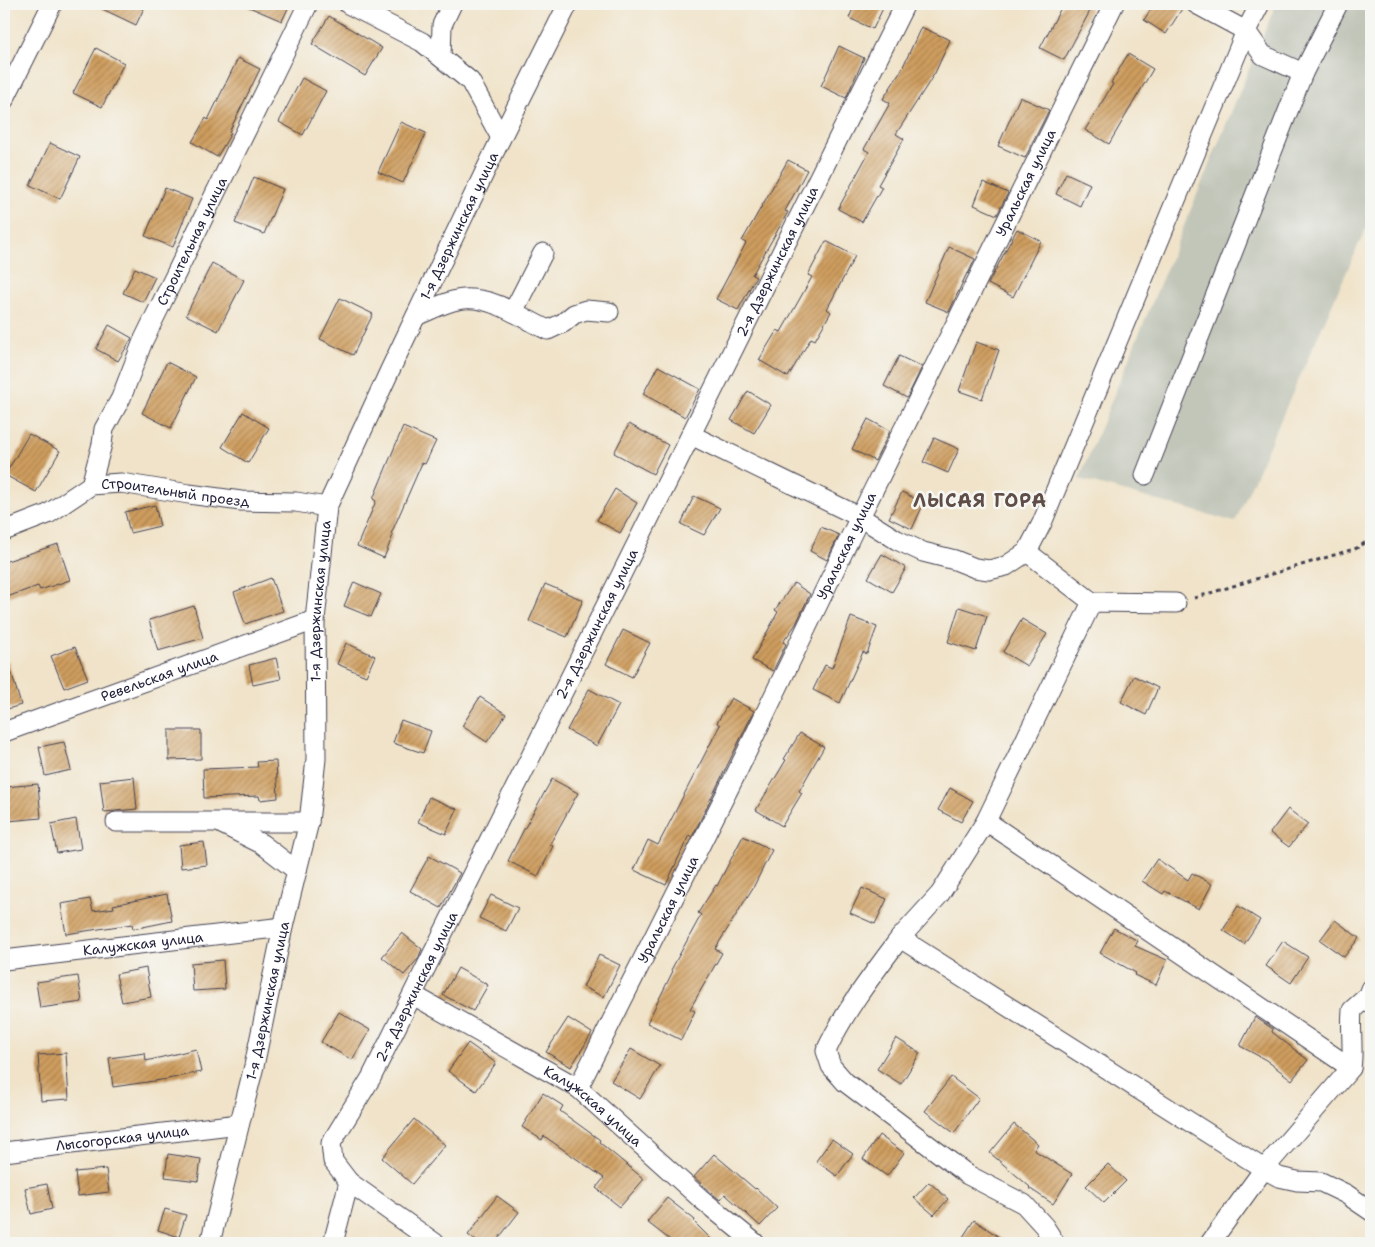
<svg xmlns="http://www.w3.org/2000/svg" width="1375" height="1247" font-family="'Shantell Sans',sans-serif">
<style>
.industrial{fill:#c2c6b9}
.building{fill:url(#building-hatch)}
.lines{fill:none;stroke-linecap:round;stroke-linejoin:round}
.minor-casing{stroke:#413f50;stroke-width:21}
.path{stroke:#413f50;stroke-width:3;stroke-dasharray:4 4;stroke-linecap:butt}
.minor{stroke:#fff;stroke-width:19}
.labels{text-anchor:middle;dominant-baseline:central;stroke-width:5;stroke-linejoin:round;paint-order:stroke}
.street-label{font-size:14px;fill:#22223b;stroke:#f6f6f2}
.district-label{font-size:19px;font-weight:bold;letter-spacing:1px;fill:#5f4d47;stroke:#f6f6f2}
</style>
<defs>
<pattern id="building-hatch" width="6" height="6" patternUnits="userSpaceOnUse" patternTransform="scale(1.25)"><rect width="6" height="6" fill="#cf9e5e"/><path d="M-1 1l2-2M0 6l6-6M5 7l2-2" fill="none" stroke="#a8804f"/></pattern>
</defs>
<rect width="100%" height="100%" fill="#f6f6f2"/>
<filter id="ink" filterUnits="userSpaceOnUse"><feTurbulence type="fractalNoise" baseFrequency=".02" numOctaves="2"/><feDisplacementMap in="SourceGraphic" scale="10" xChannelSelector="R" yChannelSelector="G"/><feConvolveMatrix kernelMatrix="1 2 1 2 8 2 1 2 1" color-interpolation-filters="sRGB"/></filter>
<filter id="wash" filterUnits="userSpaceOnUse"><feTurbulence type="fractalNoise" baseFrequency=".0096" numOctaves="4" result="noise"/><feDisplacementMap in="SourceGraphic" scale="20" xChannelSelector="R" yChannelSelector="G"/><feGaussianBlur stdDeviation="1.12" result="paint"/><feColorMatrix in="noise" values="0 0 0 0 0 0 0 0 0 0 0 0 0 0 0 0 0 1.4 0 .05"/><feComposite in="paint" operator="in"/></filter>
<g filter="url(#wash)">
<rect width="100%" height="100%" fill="#f0e3c9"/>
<!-- industrial -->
<path class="industrial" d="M1276 4H1371V217L1235 522 1079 479Z"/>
<g id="blocks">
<!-- building -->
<path class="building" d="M92 4H146L136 25Z
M242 4H290L282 21Z
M855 4H885L873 29 849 18Z
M1063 4H1082L1091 9 1064 60 1040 48Z
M1154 4H1185L1166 34 1144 20Z
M329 16 382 48 365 76 312 44Z
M921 27 950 40 935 73 896 134 904 139 878 185 882 187 862 222 838 209 869 152 864 149 890 103 883 99 901 71Z
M839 46 864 58 846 98 821 86Z
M96 48 124 63 102 107 73 93Z
M1128 54 1153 69 1109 144 1085 130 1113 84 1111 83Z
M238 58 260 69 229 132 231 133 217 157 192 142 206 118 208 120Z
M302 78 326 91 303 135 279 122Z
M1020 97 1049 110 1025 158 998 146Z
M401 122 426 133 403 183 378 172Z
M50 143 80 157 60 199 30 185Z
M788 160 807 170 785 211 788 212 752 275 756 277 738 310 716 299 746 243 742 241Z
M1066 173 1090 184 1080 206 1056 194Z
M254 177 283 189 264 234 235 223Z
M983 182 1008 193 997 215 974 205Z
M165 188 192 199 173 247 145 236Z
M1017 229 1041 241 1013 297 988 284Z
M826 241 855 256 827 309 831 312 815 340 811 338 788 377 759 360 777 330 781 332 812 277 808 275Z
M949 247 975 259 968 274 967 273 949 312 925 302Z
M212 263 244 280 218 331 186 315Z
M135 268 155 277 143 302 123 293Z
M340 298 373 314 353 355 320 339Z
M109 325 132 338 118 361 96 349Z
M976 342 999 350 982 399 959 391Z
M899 356 922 367 907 398 884 386Z
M167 362 196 377 171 428 142 413Z
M658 366 700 389 685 417 643 394Z
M748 391 771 405 754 433 731 420Z
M243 412 269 428 248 463 222 447Z
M868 419 890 431 875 461 852 449Z
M629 424 668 445 653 474 614 453Z
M403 427 436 441 425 464 422 463 391 534 393 535 384 558 357 546 376 501 373 499Z
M29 434 60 451 36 492 5 475Z
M934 438 959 449 948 473 923 462Z
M615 489 637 503 620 533 597 520Z
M902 492 924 503 912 529 889 518Z
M694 496 720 508 704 535 681 524Z
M155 505 160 526 130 533 125 512Z
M821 527 839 535 827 560 810 551Z
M58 544 70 580 40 590 38 586 4 598V562Z
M882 554 906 568 892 592 868 578Z
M271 578 283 611 245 624 234 592Z
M354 582 381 594 371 617 344 606Z
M794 583 810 594 796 624 783 642 786 644 773 671 752 660 778 612 775 610Z
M545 584 583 600 567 637 529 621Z
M194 606 203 638 158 651 149 620Z
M959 607 987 616 976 651 948 642Z
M851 617 877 627 867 654 863 652 840 703 813 690 825 665 832 668Z
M1022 619 1047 634 1027 666 1003 652Z
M623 630 650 643 632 677 606 664Z
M346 643 375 656 366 676 337 664Z
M75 647 88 679 64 688 51 656Z
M276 658 281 679 253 685 249 665Z
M8 661 21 705 4 710V662Z
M1134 676 1158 688 1146 715 1121 702Z
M589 689 619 705 597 746 567 730Z
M480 697 506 714 487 742 462 726Z
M731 698 754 711 692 837 689 835 666 885 634 870 648 840 658 845 720 725 717 723Z
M401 720 431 731 423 753 393 743Z
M169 730H201V759L169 760Z
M800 733 824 747 799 791 802 793 782 826 756 810 786 760 784 759Z
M64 742 71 770 45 776 39 747Z
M276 761 278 798 260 800 259 796 204 798 203 769 258 767 257 762Z
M134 777 137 809 104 812 100 781Z
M552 779 578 793 550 844 553 846 538 876 508 861 523 831Z
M38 784 41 818 8 821 5 787Z
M950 788 973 801 961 822 938 810Z
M429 797 457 809 446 834 418 822Z
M1288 809 1308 824 1289 847 1270 833Z
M76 819 81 849 57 853 51 824Z
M743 836 772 850 754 886 715 949 722 953 690 1009 695 1011 681 1040 647 1023 673 971 671 970 701 915 698 913 716 885 717 886Z
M204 842 207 865 181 868 179 845Z
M429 856 460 873 441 908 410 891Z
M1157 859 1188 880 1192 873 1212 884 1199 909 1165 891 1163 894 1142 881Z
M862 888 887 899 875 924 850 913Z
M167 894 172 921 133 929 132 924 66 934 61 904 90 899 93 911 114 908 113 905Z
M491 895 518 908 506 931 479 918Z
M1238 906 1260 920 1244 944 1223 930Z
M1335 920 1359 938 1344 957 1320 940Z
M1114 928 1138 941 1135 946 1167 960 1156 985 1134 975 1136 973 1100 953Z
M402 933 422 949 418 959 404 975 382 957Z
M1283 941 1308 957 1291 983 1266 966Z
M599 955 620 965 604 997 583 987Z
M223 960 225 989 193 991 191 963Z
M146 968 151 997 122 1002 116 974Z
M458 968 488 985 473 1011 443 995Z
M78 976 82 1002 40 1008 36 982Z
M339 1012 370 1030 352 1060 321 1042Z
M1255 1017 1273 1029 1272 1032 1308 1060 1292 1080 1266 1060 1240 1046Z
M568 1018 592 1033 571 1067 546 1052Z
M896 1038 920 1053 901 1084 877 1069Z
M468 1043 496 1063 476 1091 448 1071Z
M196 1049 201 1072 168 1079 113 1087 109 1058 145 1053 146 1061Z
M631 1049 660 1066 640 1099 611 1081Z
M66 1053 69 1099 41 1101 38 1055Z
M951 1077 979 1098 954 1133 925 1111Z
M543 1093 563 1106 560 1111 600 1140 599 1142 644 1179 620 1207 596 1188 604 1178 544 1136 542 1140 522 1127Z
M414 1119 445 1145 412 1184 382 1158Z
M1014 1124 1038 1144 1034 1150 1072 1174 1053 1204 1029 1188 1030 1187 990 1153Z
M879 1135 904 1153 887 1176 863 1159Z
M832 1139 853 1154 837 1176 816 1161Z
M168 1154 201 1159 198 1181 165 1177Z
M714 1154 755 1189 756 1188 777 1208 760 1226 725 1194 720 1200 694 1177Z
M1108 1164 1126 1181 1104 1203 1086 1186Z
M106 1169 109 1192 78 1196 75 1172Z
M929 1182 948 1199 934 1215 914 1198Z
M47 1184 52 1209 31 1214 25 1188Z
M497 1196 519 1212 495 1243H479L468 1235Z
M667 1198 695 1220 694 1222 715 1243H674L647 1222Z
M165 1209 186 1215 179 1237 158 1230Z
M974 1220 1008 1243H959Z"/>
</g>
</g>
<g filter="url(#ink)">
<use href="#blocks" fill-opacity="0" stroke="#413f50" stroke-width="1"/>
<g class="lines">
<!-- minor casing -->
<g class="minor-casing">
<g id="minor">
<path d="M348 4 422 42 470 81 501 138"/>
<path d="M1260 4 1246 31 1263 55 1303 73"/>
<path d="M441 57 442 25 452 4"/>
<path d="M4 100 52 4"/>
<path d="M513 312 543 253"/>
<path d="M416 316C431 310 448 300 464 299 494 297 522 318 548 330L563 323 574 314 586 310 609 312"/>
<path d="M691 435 860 517 897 540 923 552 955 560 975 568 989 570 1006 566 1027 552 1042 523 1246 31 1196 4"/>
<path d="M1145 475 1303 73 1338 4"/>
<path id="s1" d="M91 485 102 444 104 429 121 398 143 341 308 4"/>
<path id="s2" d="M4 531 48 514 91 485 121 483 189 494 241 501 296 502 327 507"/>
<path d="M1027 552 1092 602"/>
<path d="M1176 603 1092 602 986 821 940 894 900 938 1264 1169 1279 1177 1297 1181 1321 1182 1346 1194 1371 1211"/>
<path id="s3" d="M4 732 315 620"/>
<path d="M986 821 1351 1068"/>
<path d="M116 822H309"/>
<path d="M222 824 262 844 297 871"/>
<path d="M900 938C873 974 845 1010 826 1051L831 1066 845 1082 968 1175 1024 1204 1044 1226 1055 1243"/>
<path id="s4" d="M4 960 283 927"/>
<path id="s5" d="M413 995 578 1088 700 1198 755 1243"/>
<path id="s6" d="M578 1088 738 770 860 517 1114 4"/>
<path id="s7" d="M4 1152 239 1124"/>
<path d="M349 1182 435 1243"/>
<path id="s8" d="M210 1243 254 1066 283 927 309 822 316 759 315 620 327 507 390 370 501 138 568 4"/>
<path id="s9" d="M333 1243 349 1182 333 1161 331 1143 371 1078 905 4"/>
<path d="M1210 1243 1264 1169 1351 1068C1354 1049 1350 1030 1352 1010L1369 995 1371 989"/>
</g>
</g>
<!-- path -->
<path class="path" d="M1194 598 1357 548 1371 539"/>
<!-- minor -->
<use href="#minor" class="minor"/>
</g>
</g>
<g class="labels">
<!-- street labels -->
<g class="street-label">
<text stroke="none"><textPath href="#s6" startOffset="1010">Уральская улица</textPath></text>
<text stroke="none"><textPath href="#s8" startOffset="1059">1-я Дзержинская улица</textPath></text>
<text stroke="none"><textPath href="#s1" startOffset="265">Строительная улица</textPath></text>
<text stroke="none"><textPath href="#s9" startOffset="1096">2-я Дзержинская улица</textPath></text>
<text stroke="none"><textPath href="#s2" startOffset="184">Строительный проезд</textPath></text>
<text stroke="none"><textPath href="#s6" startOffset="605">Уральская улица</textPath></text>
<text stroke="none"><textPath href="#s8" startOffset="654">1-я Дзержинская улица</textPath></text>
<text stroke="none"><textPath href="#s9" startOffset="691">2-я Дзержинская улица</textPath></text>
<text stroke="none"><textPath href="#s3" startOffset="165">Ревельская улица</textPath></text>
<text stroke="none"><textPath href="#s6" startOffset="200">Уральская улица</textPath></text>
<text stroke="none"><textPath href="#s4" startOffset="140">Калужская улица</textPath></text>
<text stroke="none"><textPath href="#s9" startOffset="286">2-я Дзержинская улица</textPath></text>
<text stroke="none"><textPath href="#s8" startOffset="249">1-я Дзержинская улица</textPath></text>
<text stroke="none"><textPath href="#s5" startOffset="212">Калужская улица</textPath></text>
<text stroke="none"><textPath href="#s7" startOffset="119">Лысогорская улица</textPath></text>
</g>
<!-- district labels -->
<g class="district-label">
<text x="980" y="500">ЛЫСАЯ ГОРА</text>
</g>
</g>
<!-- margin -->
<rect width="1375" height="1247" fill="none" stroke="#f6f6f2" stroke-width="20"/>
</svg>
